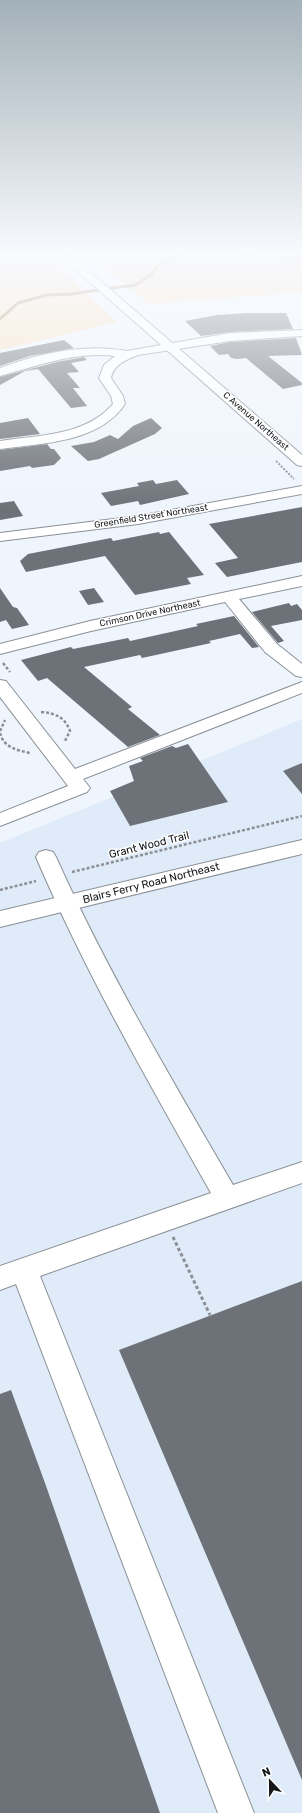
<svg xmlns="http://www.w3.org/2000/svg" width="302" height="1813" font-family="Rubik,sans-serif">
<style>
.built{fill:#dfebf8}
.green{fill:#fce1bf}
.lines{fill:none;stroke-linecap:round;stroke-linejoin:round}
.stream{stroke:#a18056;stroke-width:3}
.building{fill:#6d7278}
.minor-casing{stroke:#8a9096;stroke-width:2}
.major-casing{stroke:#8a9096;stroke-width:2}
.path-far2{stroke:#8c9096;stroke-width:2;stroke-dasharray:2 1.5;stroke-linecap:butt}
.path-far1{stroke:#8c9096;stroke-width:2.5;stroke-dasharray:3 2;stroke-linecap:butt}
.path{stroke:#8c9096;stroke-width:3;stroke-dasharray:3.5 2.5;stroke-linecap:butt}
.minor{fill:#fff;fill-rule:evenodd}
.major{fill:#fff;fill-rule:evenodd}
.labels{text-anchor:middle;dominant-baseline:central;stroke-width:3;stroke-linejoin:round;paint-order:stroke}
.far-street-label{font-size:9px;fill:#15171a;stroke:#fff}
.street-label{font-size:11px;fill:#15171a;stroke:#fff}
</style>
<rect width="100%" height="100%" fill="#eff5fd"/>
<!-- built -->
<path class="built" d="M302 719V1813H0V843Z"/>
<!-- green -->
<path class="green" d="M16 256H47L117 322 0 350V259Z
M92 256H302V292L149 304Z"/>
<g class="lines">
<!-- stream -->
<path class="stream" d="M243 256 302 260
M0 319 18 303 47 295 71 294 135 285 151 275 159 264 181 256"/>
</g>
<!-- building -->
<path class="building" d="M247 313H286L293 329 230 332 201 336 185 321 217 315Z
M296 338 302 355 268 356 302 383V385L283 389 246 358 237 359 231 358 228 354 219 355 210 346 230 342Z
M64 340 74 348 30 356 0 366V353Z
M84 357 87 360 71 363 79 372 67 373 80 388H73L87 406 71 408 38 369 25 371 0 385V377L57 362Z
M28 418 40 434 0 439V423Z
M151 418 162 428 155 434 99 459 88 461 71 446 94 442 110 435 118 439 133 426Z
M47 444 51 449H54L61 458 54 465 32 468 30 466 0 471V450Z
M153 480 156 484 177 480 189 494 140 505 138 501 111 506 101 493 139 486 137 483Z
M14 501 23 516 0 520V503Z
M302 507V562L227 577 215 563 238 558 209 524Z
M159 532 160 534 169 532 204 575 187 578 191 584 135 595 105 556 26 572 20 561 28 554 111 538 113 541Z
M0 588 13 607 17 608 29 625 12 629 6 620 0 622Z
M94 588 104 602 88 605 79 591Z
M289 603 291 606 297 604 302 610V620L271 626 284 641 278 643 252 612Z
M234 616 259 647 252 648 240 634 209 641 211 643 142 658 140 655 84 667 132 707 128 709 160 735 128 747 47 678 38 681 21 660 71 647 73 649 128 638 130 641 198 626 196 624Z
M188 744 228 802 130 826 110 791 134 781 129 766 143 761 140 758 172 746 176 748Z
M302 763V794L283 771Z
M302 1281V1780L119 1350Z
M11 1390 45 1483 160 1813H0V1394Z"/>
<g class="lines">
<!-- minor casing -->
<g class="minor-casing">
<path id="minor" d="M60 256H71L118 296 120 298 118 300H110Z
M302 330V336L230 341 138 355C126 360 114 364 111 378L123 396 125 404C99 443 42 443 0 449V441C38 435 86 436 113 404L111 396 99 378 104 365 115 356C75 351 38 366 0 376V368C39 353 86 343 127 351L230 333Z
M302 486V494L138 524 0 541V533L138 516Z
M302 576V586L239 599 277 644 302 664V677L296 676 265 652 225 602 91 631 0 654V644L90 621Z
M0 680 6 681 75 769 302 682V693L83 779 90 788 87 792 0 826V813L68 786 0 697Z
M46 850 53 852 56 857C107 971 171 1078 233 1185L302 1162V1183L40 1276 254 1813H218L16 1284 0 1290V1266L211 1193C149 1083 86 974 36 857L39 852Z"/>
</g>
<!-- major casing -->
<g class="major-casing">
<path id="major" d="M114 295 118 296 302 455V466L297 465 110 300 108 298 110 296Z
M302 840V854L0 927V911Z"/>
</g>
<!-- path-far2 -->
<path class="path-far2" d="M276 461 294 479"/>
<!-- path-far1 -->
<path class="path-far1" d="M3 663 10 672
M41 712C55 713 65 717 70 731L65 741
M0 731 5 720
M0 733C4 748 17 750 30 753
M72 872 302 816
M0 890 36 881"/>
<!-- path -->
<path class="path" d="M173 1237 210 1315"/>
<!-- minor -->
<use href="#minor" class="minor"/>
<!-- major -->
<use href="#major" class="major"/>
</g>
<!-- sky -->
<linearGradient id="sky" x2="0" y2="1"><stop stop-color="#a3b1b8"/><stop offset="0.5" stop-color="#f8fafe"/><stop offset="1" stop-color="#f8fafe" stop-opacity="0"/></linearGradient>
<rect width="302" height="509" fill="url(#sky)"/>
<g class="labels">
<!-- far-street labels -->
<g class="far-street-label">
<text transform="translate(256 421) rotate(41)">C Avenue Northeast</text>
<text transform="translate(151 516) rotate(-9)">Greenfield Street Northeast</text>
<text transform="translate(150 613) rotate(-12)">Crimson Drive Northeast</text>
</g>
<!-- street labels -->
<g class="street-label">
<text transform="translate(149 845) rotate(-14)">Grant Wood Trail</text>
<text transform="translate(151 883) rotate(-14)">Blairs Ferry Road Northeast</text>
</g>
</g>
<!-- north arrow -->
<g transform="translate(270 1781) rotate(338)" stroke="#ffffff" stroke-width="3" paint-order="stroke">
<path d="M0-3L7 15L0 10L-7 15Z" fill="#15171a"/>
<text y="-6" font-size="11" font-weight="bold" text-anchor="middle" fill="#15171a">N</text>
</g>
</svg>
